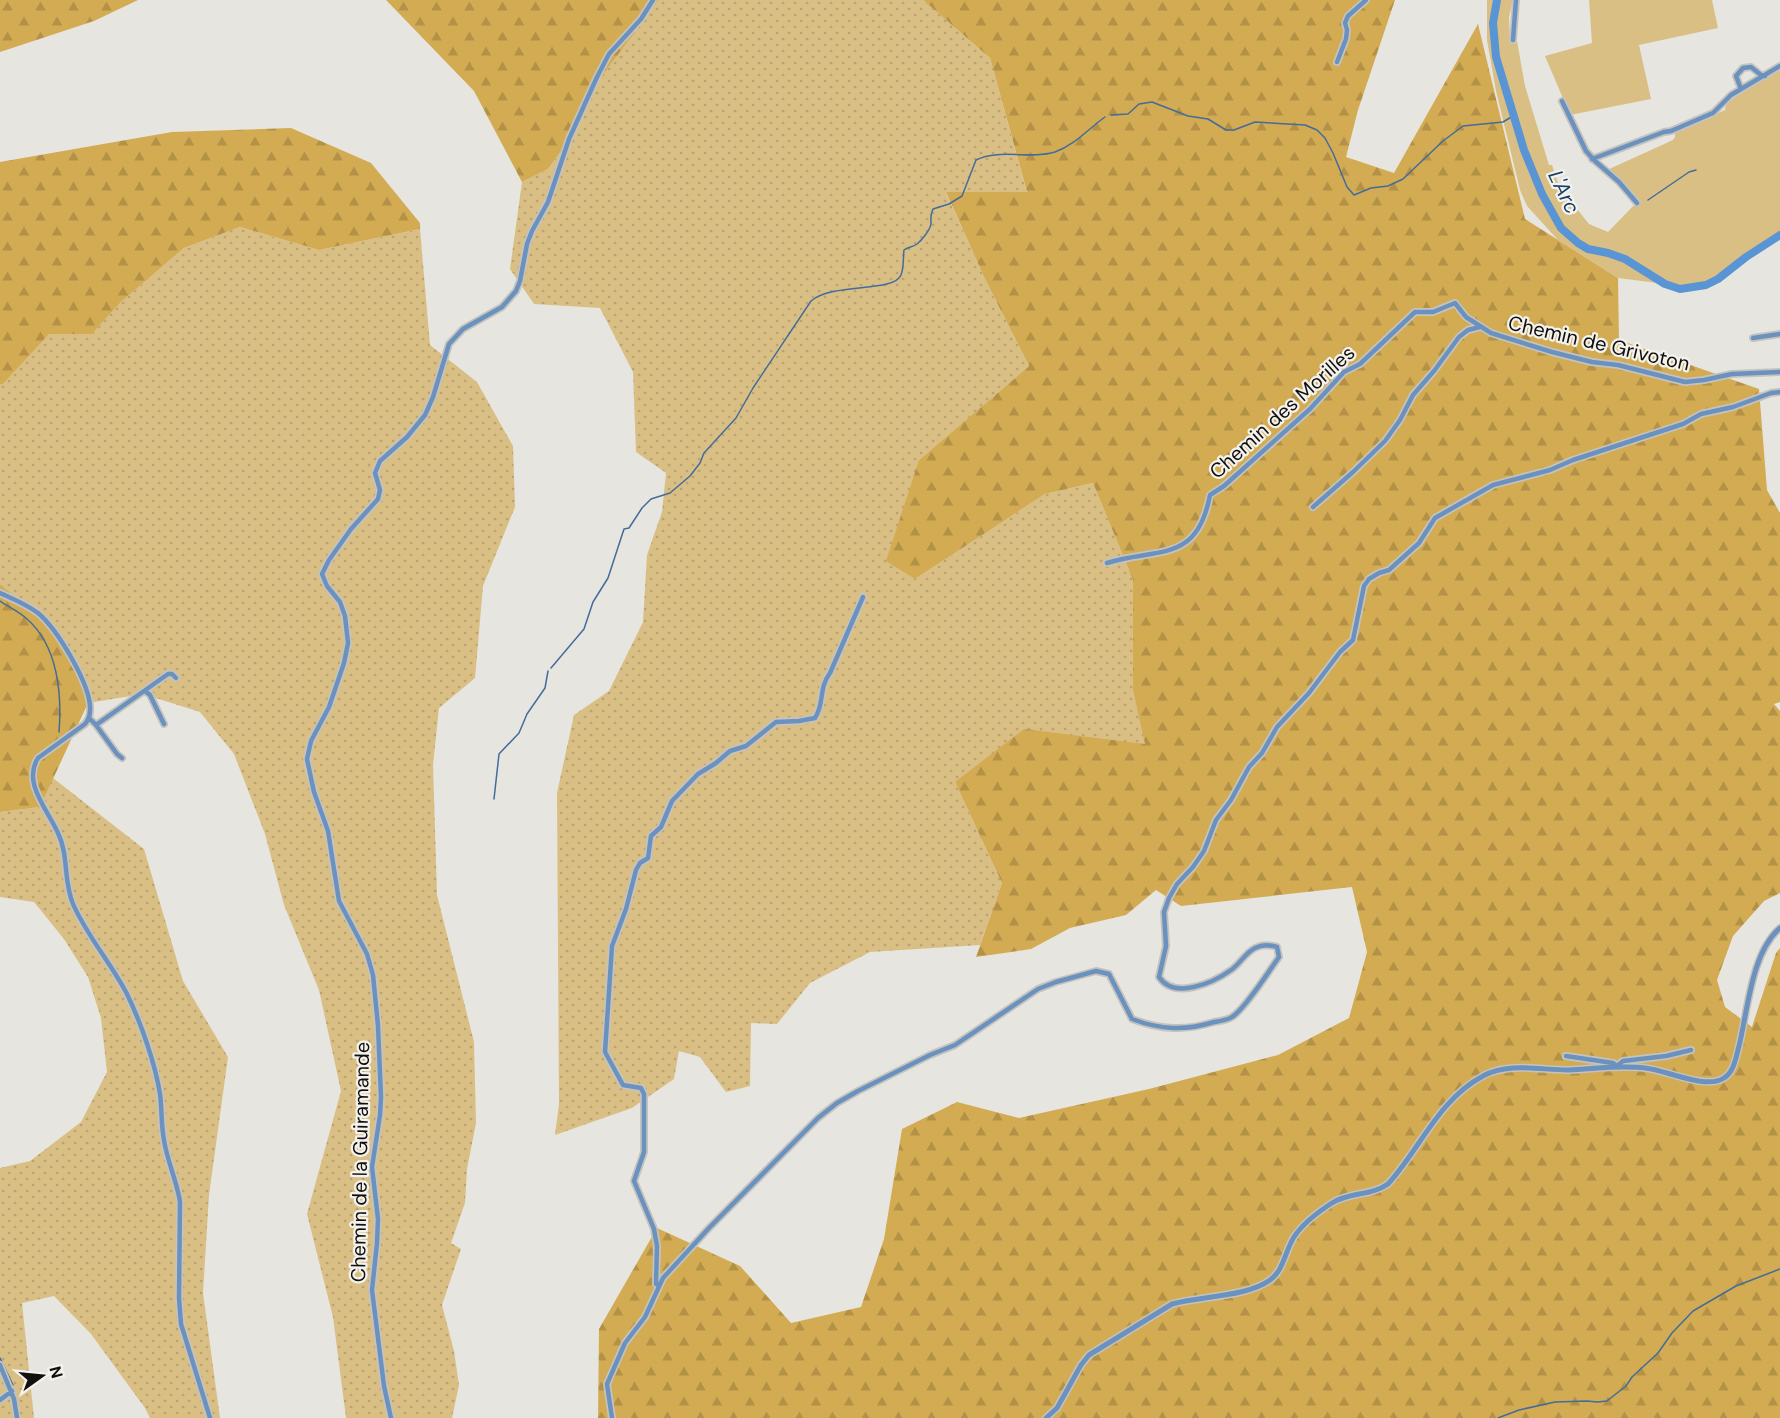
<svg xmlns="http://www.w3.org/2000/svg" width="1780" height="1418" font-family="'DM Sans',sans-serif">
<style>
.grass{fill:url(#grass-dots)}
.forest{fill:url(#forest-firs)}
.park{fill:#dabf85}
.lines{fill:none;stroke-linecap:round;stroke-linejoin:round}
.stream{stroke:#436c9a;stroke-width:1.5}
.river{stroke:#5994d5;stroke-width:8}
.minor-casing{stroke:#c5c3bf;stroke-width:8}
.tertiary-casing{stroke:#c5c3bf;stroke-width:8}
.minor{stroke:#6b92be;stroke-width:4.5}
.tertiary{stroke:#6b92be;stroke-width:5}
.labels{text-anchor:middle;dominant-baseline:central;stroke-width:4.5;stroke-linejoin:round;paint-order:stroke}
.street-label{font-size:20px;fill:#11100f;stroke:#f4f2ed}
.water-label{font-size:21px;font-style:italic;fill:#143e68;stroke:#f4f2ed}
</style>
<defs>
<pattern id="grass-dots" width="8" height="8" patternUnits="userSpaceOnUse" patternTransform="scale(1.5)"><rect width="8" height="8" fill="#dabf85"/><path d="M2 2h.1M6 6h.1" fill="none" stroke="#baa372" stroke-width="1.8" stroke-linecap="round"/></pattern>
<pattern id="forest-firs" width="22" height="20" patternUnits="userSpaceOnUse" patternTransform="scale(1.5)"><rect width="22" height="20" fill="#d2ab53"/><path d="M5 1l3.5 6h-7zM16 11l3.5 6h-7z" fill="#b39247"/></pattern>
</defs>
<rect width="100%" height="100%" fill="#e7e5e0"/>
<!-- grass -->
<path class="grass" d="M659 0H923L990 58 1027 193H946L984 277 1029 366 919 460 915 579 1045 494 1093 483 1133 580V691L1146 745 955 782 1002 883 980 945 870 952 810 983 777 1024 751 1023 750 1086 726 1092 700 1057 679 1051 674 1079 632 1108 555 1135 559 1104 557 793 574 715 609 691 643 622 647 555 662 512 666 473 636 452 633 372 600 308 534 304 510 269 522 182 548 169 567 143 597 83Z
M240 227 319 250 420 229 430 345 477 382 513 446 515 507 483 586 475 678 439 708 433 765 437 895 474 1042 476 1123 467 1169 465 1203 451 1243 461 1249 442 1305 454 1351 459 1385 452 1418H346L333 1317 307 1214 341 1091 319 990 284 905 265 834 234 754 200 712 143 694 88 703 64 637 0 584V384H3L49 333 92 334 121 302 184 248Z
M53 778 144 849 183 981 228 1057 209 1195 203 1293 220 1418H150L145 1408 91 1334 54 1296 22 1303 34 1418H0V1168L30 1161 81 1122 107 1072 101 1018 88 977 64 939 34 902 0 897V812L40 807Z"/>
<!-- forest -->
<path class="forest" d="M0 0H138L94 21 0 52Z
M386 0H659L597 83 567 143 548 169 522 182 474 91Z
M923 0H1395L1358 110 1346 157 1394 173 1478 24 1525 219 1618 278 1619 340 1759 389 1767 490 1780 513V702L1774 704 1780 711V893L1764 901 1733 936 1717 980 1725 1007 1752 1027 1776 953 1780 948V1418H598L599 1329 657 1228 740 1266 791 1323 861 1307 884 1239 902 1129 957 1102 1019 1118 1149 1089 1278 1055 1349 1018 1367 952 1352 887 1181 906 1156 890 1126 915 1070 928 1031 949 976 957 1002 883 955 782 1024 729 1145 744 1133 691V580L1093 483 1045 494 915 579 886 561 919 460 1029 366 984 277 946 192H1027L990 58Z
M291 128 371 163 420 223V229L319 250 240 227 184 248 121 302 92 334H49L3 384H0V162L172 132Z
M0 584 64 637 88 703 40 807 0 812Z"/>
<!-- park -->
<path class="park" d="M1487 0H1513L1509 17 1510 42 1517 41 1525 86 1549 165H1552L1559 186 1577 209 1589 224 1608 232 1637 202 1617 177 1607 170 1673 140 1675 137V132L1725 110 1726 103 1780 69V235L1746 257 1718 279 1706 285 1680 289 1665 284 1618 278 1558 240 1527 206 1520 190 1496 91 1487 40Z
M1589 0H1712L1718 28 1639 45 1651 99 1570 115 1545 56 1592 43Z"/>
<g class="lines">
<!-- stream -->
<path class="stream" d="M1111 115 1128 114 1139 104 1152 102 1188 116 1208 119 1226 130H1234L1255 122 1305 125 1317 130 1325 138 1333 153 1347 187 1354 195 1371 188 1388 186 1403 179 1443 141 1463 126 1503 122 1513 116
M1648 200 1689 172 1696 170
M0 601C9 607 20 612 27 619 58 646 62 694 59 732
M551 668 584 629 593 602 608 578 624 529 629 528 642 508 651 499 670 493 690 476 700 463 704 453 736 418 753 388 811 301C833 282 894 293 901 275 904 268 903 258 904 250 908 247 913 247 917 244 922 240 930 230 931 224 931 218 930 215 933 209L949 204 962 196 976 160C1000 148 1030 160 1055 152 1075 145 1088 129 1105 117
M494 799 499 754 519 733 527 714 545 688 548 671
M0 1358 13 1385
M1498 1418 1519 1410 1555 1402 1587 1401 1597 1402 1607 1401 1626 1386 1632 1377 1658 1353 1672 1333 1693 1311 1736 1286 1780 1269"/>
<!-- river -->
<path class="river" d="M1497 0 1493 23 1496 57 1524 150 1542 194 1561 228 1578 243 1588 249 1608 253 1625 259 1665 284 1680 289 1706 285 1718 279 1746 257 1780 235"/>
<!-- minor casing -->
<g class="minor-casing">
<path id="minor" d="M1513 40 1516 0
M1337 62 1346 39 1347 30 1345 23 1348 16 1366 0
M1741 89 1736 76 1743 68 1751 67 1761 75 1765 76
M1562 101 1586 151 1595 161 1619 182 1637 203
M1592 159 1664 132 1671 131 1713 113 1731 95 1780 66
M1753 338 1780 334
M1313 507 1353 472 1385 441 1400 420 1413 395 1434 371 1459 337 1468 330 1480 327
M1107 563C1158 547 1197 564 1210 495L1224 486 1310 409 1344 372 1360 364 1415 312H1433L1455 303 1466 317 1491 333 1552 352 1592 362 1618 365 1685 382 1704 380 1732 374 1780 372
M0 593C13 599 26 604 38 613 57 629 92 686 90 711 90 717 88 720 85 724L38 758C22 783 48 810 58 833 69 856 63 880 73 904 87 936 111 963 127 994 141 1023 155 1063 160 1094 162 1109 161 1125 164 1140 167 1161 177 1181 180 1202L179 1298 181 1324 210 1418
M145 691 150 695 164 724
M89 718 96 725 168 674H172L176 678
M96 725 117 754 122 758
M1566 1056 1613 1063 1617 1066 1623 1061 1666 1056 1691 1050
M659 1286 656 1284 657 1246 654 1229 634 1181 644 1152V1094L641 1088 623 1085 605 1052 612 946 626 909 636 870 640 863 648 858 651 836 661 827 672 801 698 774 716 763 730 751 746 746 776 722 799 721 815 718C825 703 818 689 830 673L863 597
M0 1365 14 1399 17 1418
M0 1400 12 1391
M391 1418 384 1386 372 1290 377 1243 378 1219 372 1167 380 1115 381 1097 378 1026 373 975 367 954 339 901 328 831 314 792 307 759 311 741 329 707 344 663 348 643 345 616 340 602 327 586 322 574 329 560 351 529 378 499 380 490 375 473 380 461 407 437 425 415 433 397 449 344 463 329 502 307 516 291 520 281 527 244 532 231 548 202 569 139 597 77 609 54 641 19 653 0
M612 1418 607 1384 625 1343 645 1317 663 1278 709 1228 818 1118 837 1103 858 1091 930 1055 955 1045 1038 989 1056 982 1096 971 1109 974 1132 1019C1161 1030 1185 1031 1214 1022 1220 1021 1228 1020 1232 1017 1245 1009 1269 971 1279 957L1277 947C1269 945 1263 944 1255 948 1245 953 1240 964 1231 970 1213 983 1174 1000 1159 977L1166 946 1164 912 1169 898 1177 884 1193 867 1204 851 1216 820 1231 800 1249 767 1262 753 1277 727 1309 693 1340 652 1353 640 1364 586 1369 579 1379 573 1389 570 1419 543 1435 518 1493 485 1550 470 1573 460 1683 424 1701 414 1733 407 1771 393 1780 392"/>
</g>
<!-- tertiary casing -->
<g class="tertiary-casing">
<path id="tertiary" d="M1046 1418 1057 1408 1081 1365 1089 1355 1172 1304C1200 1296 1247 1297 1270 1280 1284 1270 1285 1251 1294 1237 1303 1223 1318 1212 1332 1203 1349 1192 1371 1196 1388 1184 1420 1149 1438 1100 1483 1076 1508 1062 1540 1070 1568 1070 1594 1069 1619 1065 1645 1068 1666 1070 1706 1090 1724 1078 1734 1072 1736 1057 1739 1046 1748 1010 1751 953 1780 928"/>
</g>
<!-- minor -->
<use href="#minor" class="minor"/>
<!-- tertiary -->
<use href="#tertiary" class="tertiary"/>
</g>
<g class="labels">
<!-- street labels -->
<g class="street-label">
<text transform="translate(1599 343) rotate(13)">Chemin de Grivoton</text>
<text transform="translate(1282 412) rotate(-42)">Chemin des Morilles</text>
<text transform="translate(360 1162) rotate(-89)">Chemin de la Guiramande</text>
</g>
<!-- water labels -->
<g class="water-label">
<text transform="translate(1564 192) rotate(64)">L'Arc</text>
</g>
</g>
<!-- north arrow -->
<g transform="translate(42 1376) rotate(75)" stroke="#f4f2ed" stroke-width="4.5" paint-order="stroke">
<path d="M0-4.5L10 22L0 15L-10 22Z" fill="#11100f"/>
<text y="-9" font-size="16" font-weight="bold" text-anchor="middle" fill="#11100f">N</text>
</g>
</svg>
